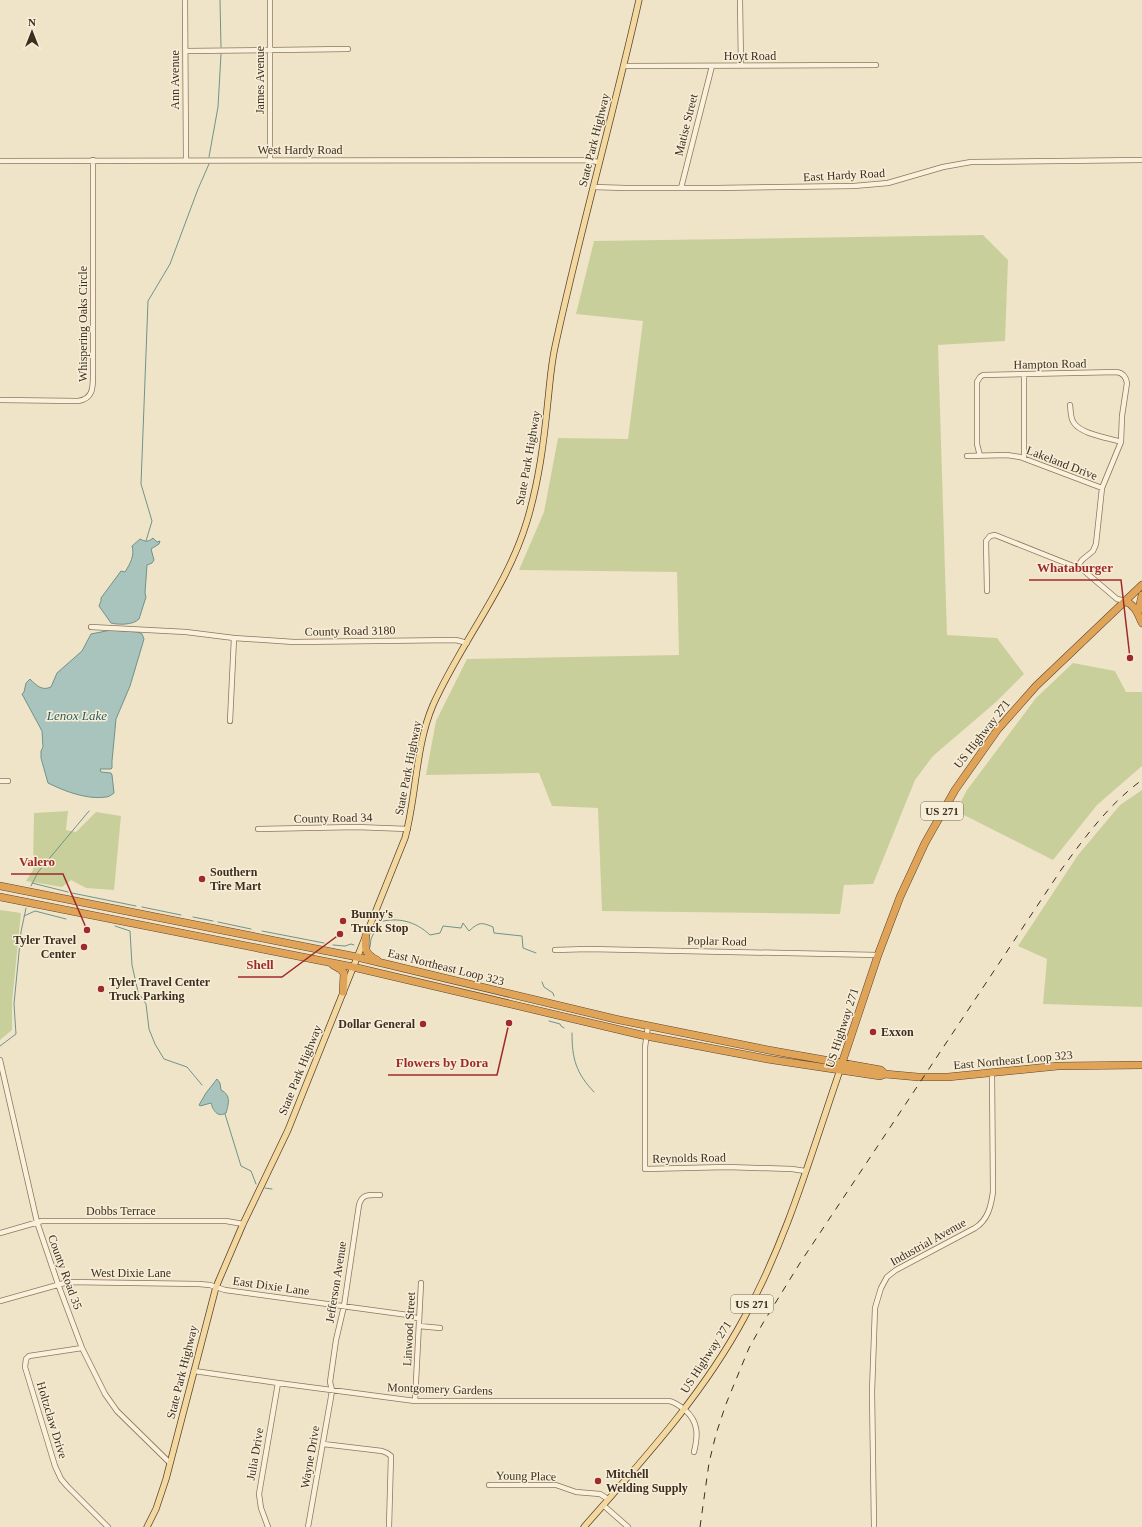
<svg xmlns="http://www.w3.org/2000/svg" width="1142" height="1527" font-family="'Times New Roman',serif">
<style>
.green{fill:#c9cf9b}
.water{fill:#a9c4bc;stroke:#6f938a}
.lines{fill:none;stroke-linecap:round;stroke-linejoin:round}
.stream{stroke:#6f938a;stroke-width:1}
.minor-casing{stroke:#8d765c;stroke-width:6}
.major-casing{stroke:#5b4430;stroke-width:7}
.highway-casing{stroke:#5b4430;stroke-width:8}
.minor{stroke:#faf1dc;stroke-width:4.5}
.major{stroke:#f3d9a0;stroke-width:5.5}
.highway{stroke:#e0a458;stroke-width:7}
.rail{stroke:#3d2e20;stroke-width:1;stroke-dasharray:7 7;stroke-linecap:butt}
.poi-dot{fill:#9e2a2b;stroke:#f7eed8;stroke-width:1.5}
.labels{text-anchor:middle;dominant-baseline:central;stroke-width:3;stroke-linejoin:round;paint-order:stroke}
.shield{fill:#f7eed8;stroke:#756857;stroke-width:1}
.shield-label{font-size:11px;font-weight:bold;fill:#3d2e20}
.street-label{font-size:12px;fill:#3d2e20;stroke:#f7eed8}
.poi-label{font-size:12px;font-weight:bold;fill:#3d2e20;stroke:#f7eed8;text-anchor:start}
.water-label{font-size:13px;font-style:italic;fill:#2f5d5a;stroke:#f7eed8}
.leader{fill:none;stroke:#9e2a2b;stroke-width:1.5}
.callout-dot{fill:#9e2a2b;stroke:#f7eed8;stroke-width:1.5}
.callout-label{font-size:13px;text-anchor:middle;font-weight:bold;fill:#9e2a2b;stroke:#f7eed8;stroke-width:3;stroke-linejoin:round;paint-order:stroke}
</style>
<rect width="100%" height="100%" fill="#f0e4c8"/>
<!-- green -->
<path class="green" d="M983 235 1008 260 1005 341 938 345 947 635 997 638 1024 674 996 702 933 756 915 780 873 884 844 885 840 914 602 911 598 808 552 806 539 773 426 775 436 721 467 659 679 655 677 572 519 570 544 512 558 438 628 439 643 321 576 314 594 241Z
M1073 663 1115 671 1126 692H1142V766L1097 805 1053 860 956 811 967 790 1036 698Z
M1142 790V1007L1043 1004 1047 959 1018 946 1078 855 1120 805Z
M68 811 66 830 76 832 96 812 121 816 114 890 86 888 71 880 62 887 26 881 33 870 34 813Z
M0 910 21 913 12 1002V1030L0 1040Z"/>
<!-- water -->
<path class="water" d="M153 538 157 542 160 541 159 544 151 549 154 560 152 563 147 565 145 593 146 597 139 619C133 625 119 625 111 623L99 606 101 601V598L121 571 125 572C130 564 135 555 132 546L140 539C146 542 148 542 153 538Z
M111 630 138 632 142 634 144 639 130 686 116 719 112 761V768L111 769H100L101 772 111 773 112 775 114 793C111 795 109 797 106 797 87 800 64 791 48 783L41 758V751L43 747 42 731 22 694 24 692 26 683 30 679C37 686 42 691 51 687L57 673 82 651 91 634Z
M217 1079 220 1083 221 1090C231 1095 229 1103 226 1113 217 1118 213 1110 211 1103L200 1106 199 1105 206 1093Z"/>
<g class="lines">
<!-- stream -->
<path class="stream" d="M220 0 221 47
M209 157 218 107 221 54
M146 541 152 521 141 484 148 301 170 264 198 189 209 164
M32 883 68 892
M31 886 38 872 89 811
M72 893 136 906
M142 907 181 915
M24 916 35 911 66 919
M193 917 213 921
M218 922 251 929
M115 926 130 931 132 965 138 992 146 1004 149 1029 155 1044 164 1059 187 1067 202 1085
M262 931 324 943
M333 945 345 946 351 944 354 945
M370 947 371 939 379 922C398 917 415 921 430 935L440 933 443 926 461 928 463 923 469 931C479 922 481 922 493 927L494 933 522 936 523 948 536 953
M542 982 544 987 553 993 554 996
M549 1021 560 1024 561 1026 564 1028
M572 1033C572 1059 576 1073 594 1092
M0 1046 16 1034 14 1004 21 932 26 908
M225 1114 241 1166 251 1171 256 1184
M265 1188 272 1189"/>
<!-- minor casing -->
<g class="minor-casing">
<path id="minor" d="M185 0 186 160
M740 0 741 66
M186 51 348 49
M624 66 876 65
M270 160V0
M0 161 583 160 599 162
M593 187 626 188H716L854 186 888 183 943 167 971 162 1142 160
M681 188 712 66
M1024 375V458
M0 400 78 401C94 399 93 386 93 373V160
M1070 405C1071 411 1070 418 1074 423 1081 434 1109 438 1121 442
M967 456 1007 455 1020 457 1102 488
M980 456 977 444V382L980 377 983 375 1117 372C1123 373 1126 377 1127 383L1122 416 1121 442 1102 488 1096 544 1093 551 1082 560 1077 567
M987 591 986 541 990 536 995 535 1083 570 1117 599 1125 601
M91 627 186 632 234 638 294 642 456 640 467 643
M230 721 234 638
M0 781H8
M258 829 356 827 408 829
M555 950 588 949 878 955
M648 1026 645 1047V1169L727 1167 792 1169 805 1171
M0 1060 37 1222 58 1284 82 1348 105 1394 117 1411 170 1463
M0 1233 42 1221H226L243 1224
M0 1301 68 1282 199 1284 210 1285 225 1290 408 1315 419 1319
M419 1326 440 1328
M82 1348 29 1356 26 1359 25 1367 55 1466 61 1479 67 1486 108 1527
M194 1371 278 1383 415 1401H669C675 1402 680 1406 685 1410 699 1422 698 1436 694 1452
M415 1401 421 1283
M323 1444 382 1451 387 1453 391 1456 389 1527
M489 1485H556L576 1492 600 1494 608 1499
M603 1505 628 1527
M268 1527 261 1508 259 1494 278 1383
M308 1527 331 1397 332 1390 330 1382 336 1340 344 1306 359 1205C362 1193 370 1195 380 1195
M874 1527 872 1392 875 1308 881 1288 887 1277 896 1270 975 1228C988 1220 991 1206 993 1192L992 1073"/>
</g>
<!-- major casing -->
<g class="major-casing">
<path id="major" d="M147 1527 156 1509 166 1479 216 1287 243 1224 288 1130 405 838C417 794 415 747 433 705 461 642 507 588 527 521 539 481 544 441 548 400 550 382 551 365 555 347 580 231 613 116 639 0
M584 1527C642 1461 702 1396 744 1318 787 1240 811 1154 840 1070"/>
</g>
<!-- highway casing -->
<g class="highway-casing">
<path id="highway" d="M1125 601C1135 605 1138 614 1142 623
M1138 613 1142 595
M0 886 357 957 615 1019 768 1050 881 1070 885 1074
M0 897 353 967 646 1036 767 1059 880 1076 885 1074 918 1077H948L1058 1066 1142 1065
M366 934C365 947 363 953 377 960
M333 965 340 969 344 973 343 992
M841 1066 878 955 900 897 925 843 955 790 998 729 1036 686 1142 585"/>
</g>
<!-- minor -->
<use href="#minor" class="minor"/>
<!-- major -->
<use href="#major" class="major"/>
<!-- highway -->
<use href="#highway" class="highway"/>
<!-- rail -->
<path class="rail" d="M700 1527 709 1463 716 1434 726 1404 749 1348 763 1323 800 1263 1061 870C1085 837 1109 804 1142 780"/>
</g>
<!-- markers -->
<g class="poi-dot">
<circle cx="202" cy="879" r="4"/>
<circle cx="343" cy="921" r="4"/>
<circle cx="84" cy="947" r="4"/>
<circle cx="101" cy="989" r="4"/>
<circle cx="423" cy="1024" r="4"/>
<circle cx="873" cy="1032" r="4"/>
<circle cx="598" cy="1481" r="4"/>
</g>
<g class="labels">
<!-- shield labels -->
<g class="shield">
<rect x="921" y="802" width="42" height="18" rx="3"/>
<rect x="731" y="1295" width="42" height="18" rx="3"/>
</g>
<g class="shield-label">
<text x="942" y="811">US 271</text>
<text x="752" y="1304">US 271</text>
</g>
<!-- street labels -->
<g class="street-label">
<text x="750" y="56">Hoyt Road</text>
<text transform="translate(175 80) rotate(-90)">Ann Avenue</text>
<text transform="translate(260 80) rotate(-90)">James Avenue</text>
<text transform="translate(686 125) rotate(-76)">Matise Street</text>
<text transform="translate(594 140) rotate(-76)">State Park Highway</text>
<text x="300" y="150">West Hardy Road</text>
<text transform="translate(844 175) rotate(-3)">East Hardy Road</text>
<text transform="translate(83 324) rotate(-90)">Whispering Oaks Circle</text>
<text transform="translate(1050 364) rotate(-1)">Hampton Road</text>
<text transform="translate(528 458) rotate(-80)">State Park Highway</text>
<text transform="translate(1062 463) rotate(21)">Lakeland Drive</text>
<text transform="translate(350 631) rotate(-1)">County Road 3180</text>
<text transform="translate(982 734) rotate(-52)">US Highway 271</text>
<text transform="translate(408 768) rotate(-79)">State Park Highway</text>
<text transform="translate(333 818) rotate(-1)">County Road 34</text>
<text transform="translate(717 941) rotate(1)">Poplar Road</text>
<text transform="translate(446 967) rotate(14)">East Northeast Loop 323</text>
<text transform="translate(842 1028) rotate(-72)">US Highway 271</text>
<text transform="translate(1013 1060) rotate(-5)">East Northeast Loop 323</text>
<text transform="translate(300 1070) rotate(-68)">State Park Highway</text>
<text transform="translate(689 1158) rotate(-1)">Reynolds Road</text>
<text x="121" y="1211">Dobbs Terrace</text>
<text transform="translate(928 1242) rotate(-29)">Industrial Avenue</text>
<text transform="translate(65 1272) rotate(70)">County Road 35</text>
<text x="131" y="1273">West Dixie Lane</text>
<text transform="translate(336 1282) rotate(-81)">Jefferson Avenue</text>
<text transform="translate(271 1286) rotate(8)">East Dixie Lane</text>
<text transform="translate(409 1329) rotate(-87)">Linwood Street</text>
<text transform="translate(706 1357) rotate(-57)">US Highway 271</text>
<text transform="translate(182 1372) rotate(-76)">State Park Highway</text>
<text transform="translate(440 1389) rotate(2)">Montgomery Gardens</text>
<text transform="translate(52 1420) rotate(73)">Holtzclaw Drive</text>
<text transform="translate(255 1454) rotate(-80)">Julia Drive</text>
<text transform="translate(310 1457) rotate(-80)">Wayne Drive</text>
<text transform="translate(526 1476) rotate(1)">Young Place</text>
</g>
<!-- poi labels -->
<g class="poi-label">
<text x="210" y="872">Southern<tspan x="210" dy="14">Tire Mart</tspan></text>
<text x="351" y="914">Bunny's<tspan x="351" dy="14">Truck Stop</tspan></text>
<text x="76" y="940" text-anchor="end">Tyler Travel<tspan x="76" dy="14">Center</tspan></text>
<text x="109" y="982">Tyler Travel Center<tspan x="109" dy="14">Truck Parking</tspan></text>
<text x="415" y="1024" text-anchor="end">Dollar General</text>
<text x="881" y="1032">Exxon</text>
<text x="606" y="1474">Mitchell<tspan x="606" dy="14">Welding Supply</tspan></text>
</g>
<!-- water labels -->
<g class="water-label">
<text x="77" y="715">Lenox Lake</text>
</g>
</g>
<!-- callouts -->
<path class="leader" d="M1130 658L1121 580H1029M87 930L63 874H11M340 934L282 977H238M509 1023L497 1075H388"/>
<g class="callout-dot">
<circle cx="1130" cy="658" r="4"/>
<circle cx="87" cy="930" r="4"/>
<circle cx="340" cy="934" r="4"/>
<circle cx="509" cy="1023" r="4"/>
</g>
<g class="callout-label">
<text x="1075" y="572">Whataburger</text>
<text x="37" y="866">Valero</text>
<text x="260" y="969">Shell</text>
<text x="442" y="1067">Flowers by Dora</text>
</g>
<!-- north arrow -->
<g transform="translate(32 32)" stroke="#f7eed8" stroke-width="3" paint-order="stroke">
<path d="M0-3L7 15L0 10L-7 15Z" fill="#3d2e20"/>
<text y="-6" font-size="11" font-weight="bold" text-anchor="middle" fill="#3d2e20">N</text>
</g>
</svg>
